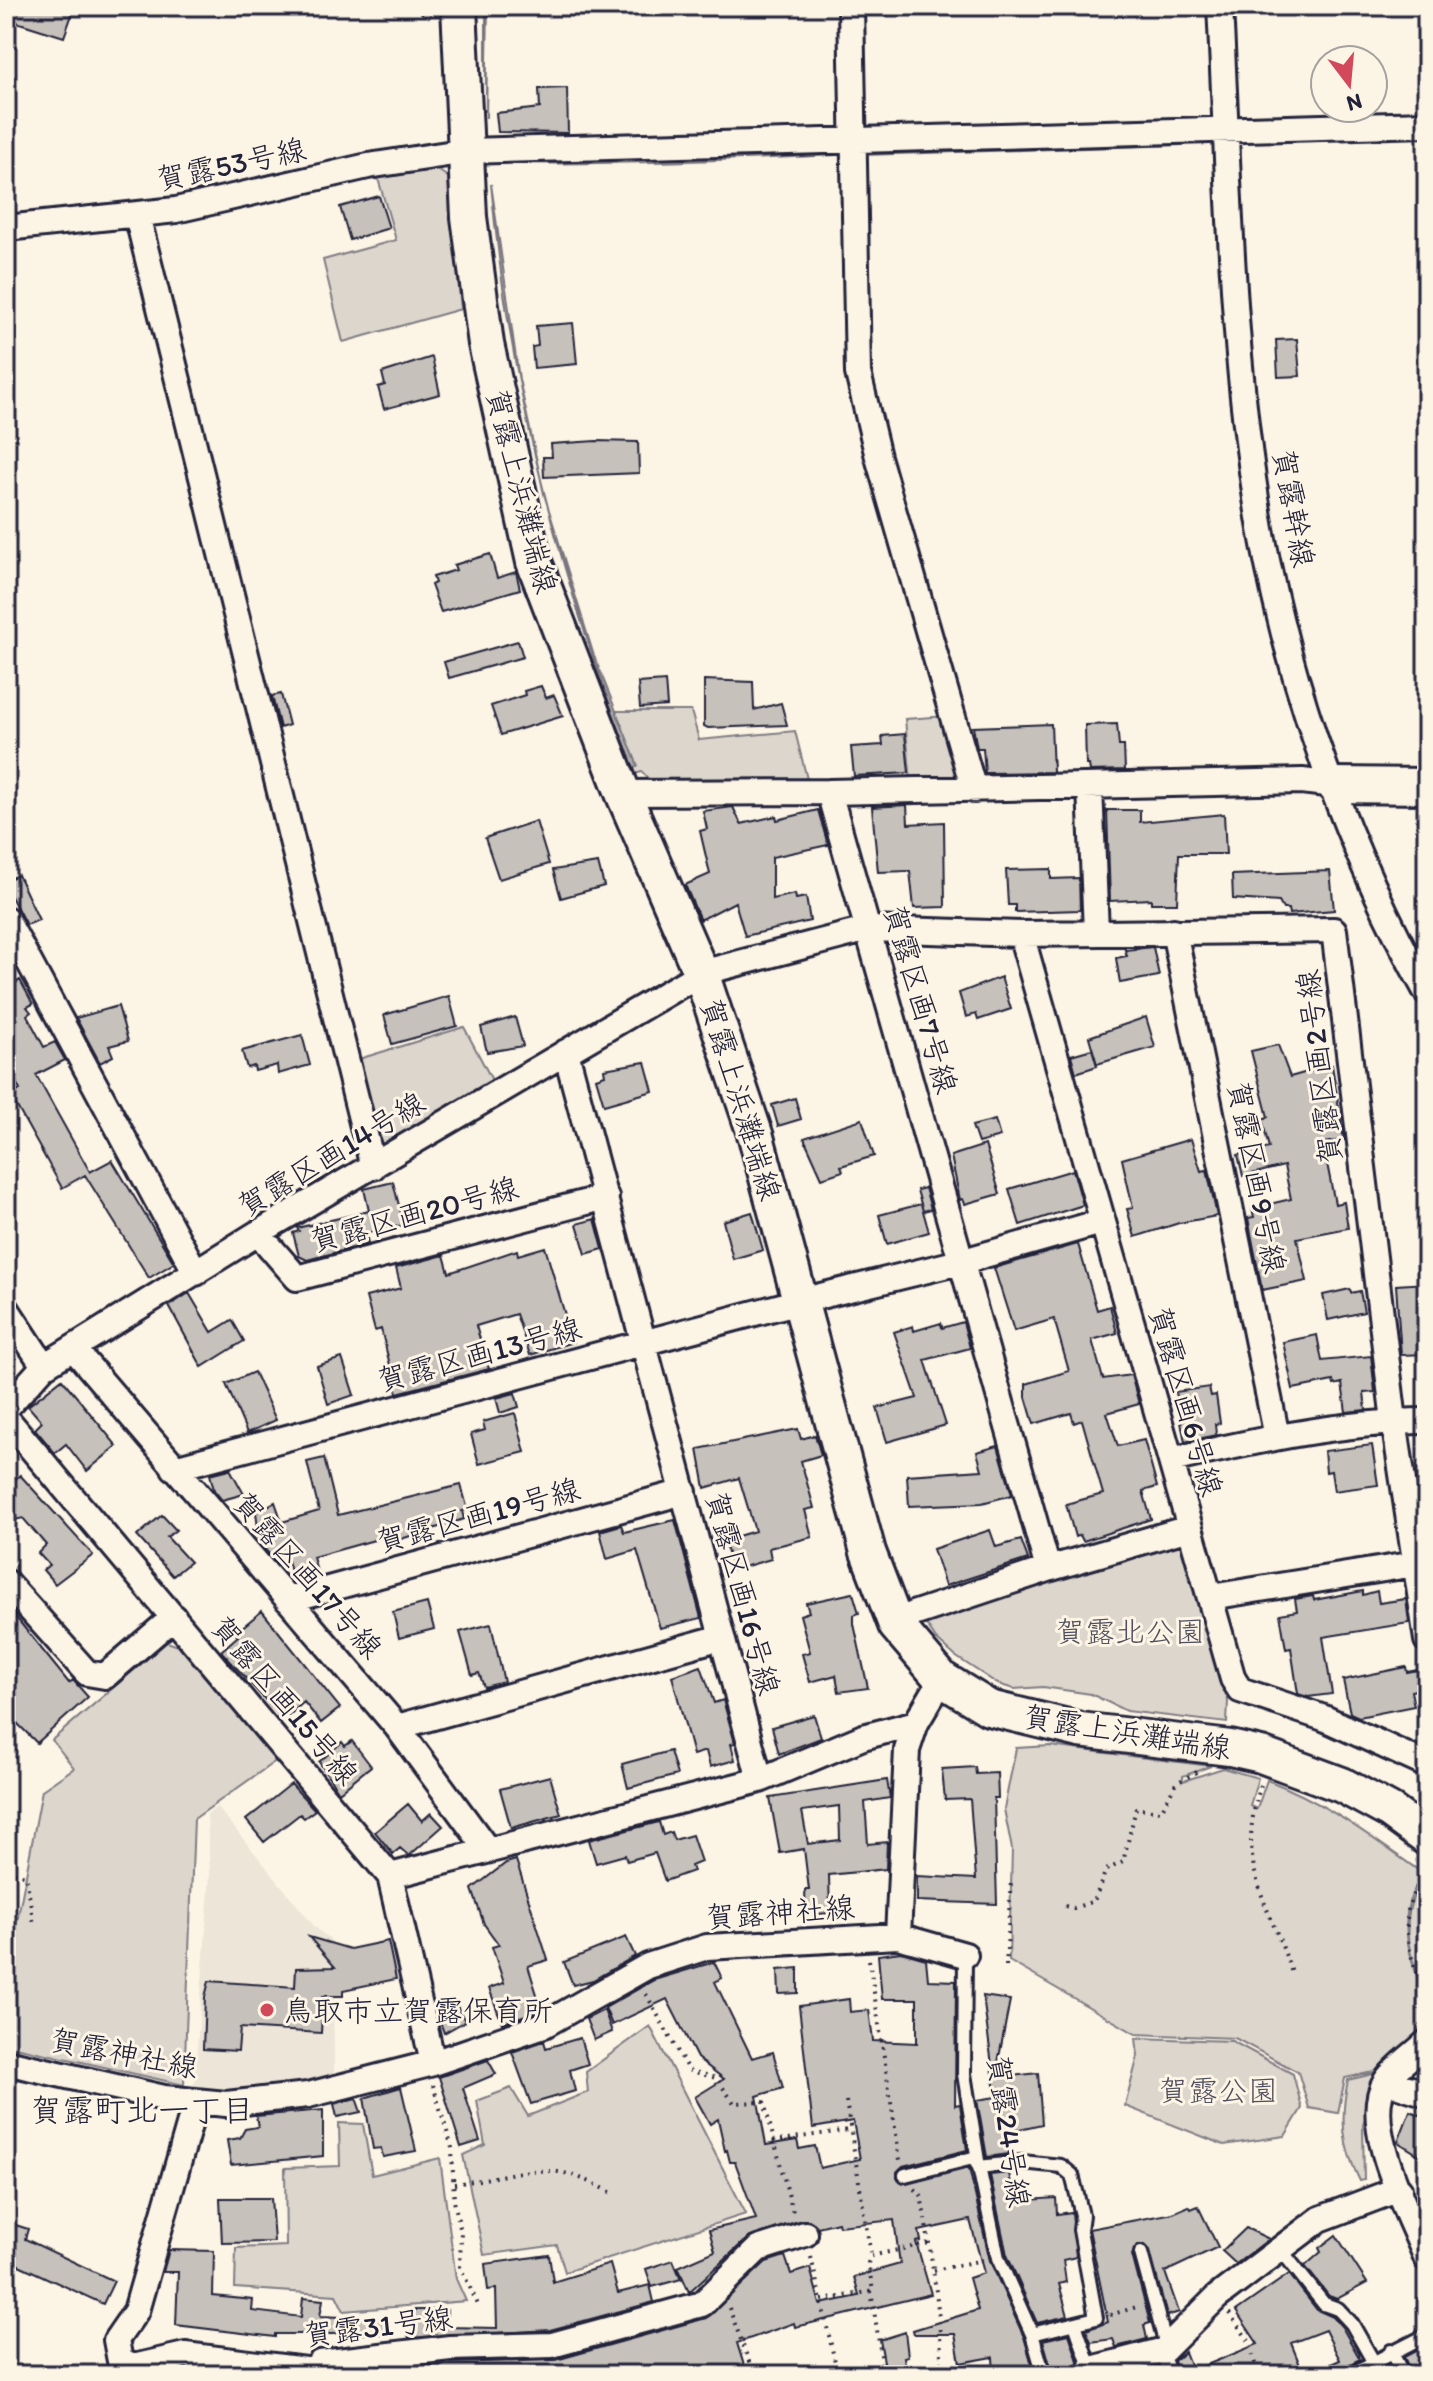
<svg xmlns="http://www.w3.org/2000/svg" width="1433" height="2381" font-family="Itim,'Klee One',sans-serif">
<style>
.built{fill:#ece5d8}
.green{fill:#dcd6cc;stroke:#7f7c84;stroke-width:2}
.water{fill:#b2adab;stroke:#78757e;stroke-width:2}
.building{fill:#c6c1bb;stroke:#22223b;stroke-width:2;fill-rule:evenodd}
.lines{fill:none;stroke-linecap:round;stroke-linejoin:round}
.lane-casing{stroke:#22223b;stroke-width:18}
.street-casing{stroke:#22223b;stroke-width:30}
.secondary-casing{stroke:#22223b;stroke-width:40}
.path{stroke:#22223b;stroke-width:4;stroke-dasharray:2 6;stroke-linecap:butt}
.lane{stroke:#fcf5e5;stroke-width:12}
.street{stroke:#fcf5e5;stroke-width:24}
.secondary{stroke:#fcf5e5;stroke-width:34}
.poi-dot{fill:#d1495b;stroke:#fcf5e5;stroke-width:3}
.labels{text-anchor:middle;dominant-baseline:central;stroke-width:6;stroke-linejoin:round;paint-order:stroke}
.street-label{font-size:30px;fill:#22223b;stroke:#fcf5e5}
.park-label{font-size:30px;fill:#504f5f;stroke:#fcf5e5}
.poi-label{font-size:30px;fill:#22223b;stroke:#fcf5e5;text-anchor:start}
.neighbourhood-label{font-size:32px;fill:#22223b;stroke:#fcf5e5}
</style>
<rect width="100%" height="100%" fill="#fcf5e5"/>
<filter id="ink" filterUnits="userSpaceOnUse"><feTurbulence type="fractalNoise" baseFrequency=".0125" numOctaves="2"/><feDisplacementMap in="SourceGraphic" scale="16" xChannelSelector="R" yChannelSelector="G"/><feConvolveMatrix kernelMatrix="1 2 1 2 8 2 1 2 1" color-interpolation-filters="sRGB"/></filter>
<g filter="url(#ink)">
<!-- built -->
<path class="built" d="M217 1807 315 1927 333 1942 334 2078 294 2087 194 2089 210 1875 207 1814Z"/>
<!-- green -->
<path class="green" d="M432 166 448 177 461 309 343 342 323 260 396 240 377 175Z
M611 711H691L699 740 795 731 808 783 657 788 642 772 635 774Z
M948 716 966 780 911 782 905 719Z
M464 1027 494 1084 380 1152 349 1062Z
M1173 1541 1185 1548 1228 1701 1227 1723 1126 1711 1091 1694 1043 1687 1014 1689 998 1684 955 1656 936 1639 919 1614Z
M167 1642 190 1650 277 1760 194 1819 184 2085 6 2045V1980L42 1790 74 1768 52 1740Z
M1050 1746 1211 1766 1183 1776V1781L1223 1768 1258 1778 1250 1806 1257 1809 1267 1780C1326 1802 1374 1839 1425 1875 1396 1905 1406 1948 1420 1984 1420 1977 1416 1969 1413 1961 1404 1933 1405 1898 1427 1877V2032L1382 2070 1345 2078 1338 2113 1309 2108 1298 2072 1235 2038 1136 2034 1009 1961 1012 1849 1004 1809 1016 1748Z
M650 2026 746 2214 565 2272 557 2245 484 2255 463 2155 485 2145 477 2101 511 2088 528 2116 588 2092 586 2072Z
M1136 2038 1232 2041 1293 2074 1302 2108 1285 2136 1224 2145 1125 2106 1138 2056Z
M1381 2072 1363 2125 1364 2180 1360 2181C1342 2146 1340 2118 1348 2080Z
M339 2123 363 2124 372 2175 440 2158 456 2279 466 2301 344 2311 336 2295 235 2288 236 2248 286 2246 285 2168 340 2166Z"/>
<!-- water -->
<path class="water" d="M486 6H488L486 118Z
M1181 140V145L865 155V152Z
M838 152V155C728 160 617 165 506 163V159Z
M491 184 519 379 544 494 594 656 638 766 634 768C559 579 509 387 491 184Z"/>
<!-- building -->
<path class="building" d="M14 6H75L64 37 10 20Z
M567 88 568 133 498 132 496 113 540 108 539 89Z
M379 196 389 228 350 240 340 207Z
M573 323 577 364 534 368 532 347 538 346 536 326Z
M1297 339 1300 376 1278 377 1276 340Z
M432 357 440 394 384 409 378 387 385 385 382 373Z
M596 441 638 442 639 473 544 477 543 457H552L551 444Z
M490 554 497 578 516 572 520 589 441 612 431 585 435 583 433 577 456 570 454 565Z
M518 641 523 657 449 678 444 662Z
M704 680 753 682 754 710 781 703 787 725 708 728 704 726Z
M665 681 667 706 640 708 638 683Z
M541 686 546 698 554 695 563 716 501 735 491 706 525 695 524 691Z
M281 694 289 725 280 728 272 696Z
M1051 724 1053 772 985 773 983 748H977L973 727Z
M1117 724 1119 746H1124L1125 770 1090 771 1089 765H1086L1085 725Z
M905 734 909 773 854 776 851 747 883 745 882 736Z
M907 805 908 824 944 822 945 907 914 908 910 871 878 872 872 807Z
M733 807 741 824 776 816 777 820 818 810 828 845 772 857V899L795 894 796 899 806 897 810 921 745 936 735 902 700 920 685 885 710 874 700 831 707 829 703 811Z
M1107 810H1140V822L1224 814 1226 854H1179L1177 903H1151V899L1110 901Z
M536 821 549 864 499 879 485 838Z
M598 863 604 886 561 898 553 870Z
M1051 869V879L1079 878 1080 910 1015 912V905H1008L1006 870Z
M1330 871 1334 910 1289 914 1288 909H1283L1279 902 1233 899 1232 875Z
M18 875 39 920 26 925 6 887V880Z
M1153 947 1159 976 1120 983 1116 958 1127 956 1125 950Z
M1001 977 1011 1009 978 1020 976 1014 966 1017 959 993Z
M20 980 33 1004 27 1007 31 1012 27 1015 44 1047 55 1042 65 1060 36 1075 90 1172 112 1160 174 1263 149 1278 85 1175 62 1188 11 1096 20 1090 6 1064V989Z
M449 996 457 1026 392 1044 384 1015Z
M118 1006 128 1041 109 1046 113 1056 100 1063 76 1018Z
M515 1017 523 1046 487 1052 481 1027Z
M1146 1017 1155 1047 1097 1064 1089 1037Z
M302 1035 310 1065 278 1074 277 1065 255 1071 254 1066 247 1068 242 1051Z
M1278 1045 1290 1077 1332 1065 1344 1140 1323 1143 1335 1204 1344 1202 1348 1228 1297 1238 1307 1281 1262 1290 1248 1218 1254 1217 1252 1208 1291 1199 1284 1166 1243 1176 1238 1155 1269 1148 1262 1119 1268 1117 1251 1051Z
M1092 1049 1097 1066 1076 1073 1071 1055Z
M645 1062 653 1091 604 1105 596 1078 605 1075 604 1069Z
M795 1098 801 1119 778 1126 772 1105Z
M862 1119 874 1156 841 1166 843 1171 822 1178 804 1138Z
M995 1120 1000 1137 978 1143 972 1126Z
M1191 1139 1201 1171 1207 1170 1217 1216 1179 1223 1135 1237 1127 1209 1133 1208 1122 1159Z
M985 1145 1000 1194 965 1204 963 1199 960 1200 951 1156Z
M1073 1170 1083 1205 1020 1225 1009 1189Z
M393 1182 404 1225 366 1233 368 1244 307 1260 299 1256 293 1233 299 1231 297 1228 369 1211 364 1189Z
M925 1188 931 1209 923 1211 917 1190Z
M921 1204 929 1232 887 1244 879 1215Z
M752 1212 763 1250 733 1259 723 1221Z
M595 1219 603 1249 586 1254 577 1224Z
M1078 1244 1097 1310 1110 1306 1117 1333 1092 1340 1103 1379 1131 1375 1139 1404 1107 1413 1118 1446 1144 1440 1157 1487 1143 1491 1151 1519 1083 1541 1080 1535 1075 1537 1066 1504 1103 1494 1082 1420 1074 1423 1071 1413 1034 1424 1026 1397V1384L1069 1371 1054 1319 1014 1331 994 1268Z
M545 1247 573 1342 530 1355 516 1314 476 1326 489 1369 397 1393 381 1329 375 1331 366 1297 401 1288 396 1268 444 1255 449 1273 517 1250 518 1255Z
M1427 1283V1354L1401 1355 1396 1285Z
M1350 1289 1351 1293 1360 1291 1364 1312 1328 1320 1323 1295Z
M189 1293 212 1332 232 1320 244 1341 202 1367 169 1306Z
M963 1322 970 1348 925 1360 946 1425 887 1442 877 1408 917 1398 894 1332 913 1326 914 1331 941 1323 942 1328Z
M1317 1335 1322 1361 1371 1356 1375 1392 1364 1393 1366 1410 1346 1412 1342 1383 1334 1385 1333 1381 1293 1389 1283 1342Z
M342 1358 354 1395 328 1404 317 1366Z
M254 1372 276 1420 247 1433 226 1384Z
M62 1379 117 1446 87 1471 66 1444 55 1453 35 1429 42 1422 28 1406Z
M1209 1387 1211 1396 1216 1395 1220 1423 1215 1424 1216 1435 1185 1442 1175 1392Z
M515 1393 519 1407 500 1413 496 1398Z
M515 1413 525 1452 479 1464 471 1434 485 1430 483 1422Z
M798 1429 801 1439 815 1435 821 1455 801 1461 814 1508 805 1510 812 1537 769 1548 771 1559 733 1570 724 1540 755 1531 739 1478 705 1488 698 1449Z
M1372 1445 1378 1485 1334 1491 1331 1471 1326 1472 1324 1451Z
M998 1446 1012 1495 982 1503 909 1506 907 1475 982 1470 977 1452Z
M324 1458 338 1515 461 1485 468 1510 462 1511 464 1519 398 1540 396 1534 313 1557 318 1576 294 1583 288 1561 278 1564 260 1544 256 1512 275 1502 282 1522 319 1511 307 1462Z
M230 1469 244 1494 222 1500 214 1490 210 1474Z
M20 1475 93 1555 55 1584 43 1570 49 1565 38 1553 46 1545 23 1518 15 1520 6 1510V1487Z
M162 1515 176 1530 167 1537 190 1562 173 1576 137 1536Z
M675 1520 701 1618 660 1628 637 1550 607 1559 600 1531 621 1525 624 1532Z
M990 1530 996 1547 1021 1540 1028 1559 945 1586 933 1549Z
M1363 1591V1595L1377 1591 1379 1603 1406 1599 1409 1623 1323 1637 1332 1694 1308 1697 1298 1694 1291 1648 1286 1649 1280 1614 1297 1611 1295 1599 1313 1596 1314 1600Z
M853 1593 859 1613 854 1615V1624L868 1688 839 1692 836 1675 810 1682 802 1654 810 1652 800 1615 809 1612 806 1603Z
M427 1603 434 1629 399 1638 393 1612Z
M6 1605 69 1683 73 1680 88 1697 37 1743 6 1712Z
M262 1611 340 1708 321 1723 304 1702 288 1716 284 1711 279 1715 221 1651 238 1636 235 1633Z
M491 1624 504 1682 484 1687 479 1673 472 1675 460 1632Z
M701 1666 714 1703 723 1700 735 1743 731 1744 735 1760 710 1767 706 1751 693 1755 672 1676Z
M1406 1667 1407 1672 1418 1670 1421 1689 1411 1691 1414 1706 1359 1717 1350 1713 1343 1680Z
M814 1715 821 1738 779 1754 772 1727Z
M352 1741 371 1766 339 1792 319 1762 342 1742 345 1746Z
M670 1751 677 1775 628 1788 622 1764Z
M975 1767 976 1774 997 1773 998 1798H994L997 1904 917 1901V1876L976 1879 970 1799 945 1800 942 1769Z
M550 1776 561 1814 511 1828 500 1789Z
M887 1780 890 1798 865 1802 868 1844 887 1842 886 1869 829 1875 830 1913 806 1915 805 1890H809L804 1849 780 1853 770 1798ZM839 1806 840 1840 808 1844 802 1811Z
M291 1784 315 1810 304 1818 300 1814 264 1842 246 1820Z
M408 1804 422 1821 431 1813 443 1826 409 1856 400 1848 393 1854 375 1832Z
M659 1822 663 1835 671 1832 674 1840 692 1835 701 1862 691 1866 693 1871 665 1881 655 1853 627 1861 625 1855 596 1863 589 1840Z
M516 1860 548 1960 528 1966 540 2004 533 2007 535 2012 502 2023 489 1988 504 1983 492 1947 499 1945 484 1924 472 1889 506 1863Z
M309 1937 350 1949 388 1941 396 1979 343 1990V1996H323L321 2033 240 2028 238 2051 203 2049 205 1997 209 1981 295 1987 296 1968 335 1967Z
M626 1937 635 1956 593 1980 573 1985 564 1962Z
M901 1952 926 1959 928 1980 956 1981 955 2105 960 2104 967 2150 903 2166 897 2172V2178L907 2184 969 2168 990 2261 1024 2337 1035 2375H994L993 2357 960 2363 955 2334H914L913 2330 978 2310 969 2278 984 2273 970 2220 919 2231 921 2241 916 2242 931 2294 795 2327 794 2323 737 2343 747 2375H417L416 2367 451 2363 556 2360 706 2318 766 2262 785 2256 791 2274 810 2268 820 2304 859 2296 854 2277 900 2264 894 2220 839 2226 838 2222 818 2227 809 2220H801L748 2238 689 2292 678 2267 715 2251 709 2230 756 2219 735 2162H730L727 2150 725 2151 718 2119 710 2124 695 2097 724 2079 697 2058 667 1999 612 2025 605 2008 654 1980 714 1962 722 1978 715 1982 752 2058 773 2052 783 2088 757 2096 766 2145 797 2140 799 2149 815 2146 820 2168 860 2159 853 2121 813 2128 799 2006 849 1999 850 2012 869 2010 873 2041 917 2043V1999H882L878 1955Z
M798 1968V1993L779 1994 778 1970Z
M983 1996 1010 2000 996 2073H993Z
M457 2006 465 2021 444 2033 438 2016Z
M604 2010 612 2032 594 2040 586 2019Z
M580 2038 588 2064 570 2070 575 2091 531 2104 512 2052 544 2041 546 2048Z
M488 2060 496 2074 463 2088 480 2141 461 2147 439 2077Z
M1038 2073 1042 2124 1006 2132 1009 2154 987 2157 977 2100 996 2097 993 2078Z
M401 2087 416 2151 383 2157 381 2148 373 2149 364 2098Z
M356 2098 361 2112 337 2117 334 2104Z
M323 2110V2156L231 2165 227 2140 240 2138 245 2129 258 2127 256 2116Z
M1410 2111 1427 2118V2134L1419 2155 1398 2142Z
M1009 2173 1014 2201 1056 2198 1057 2214 1072 2212 1076 2257 1063 2260 1066 2282 1059 2284 1068 2316 1037 2323 1007 2255 990 2175Z
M220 2198H271L274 2242 222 2243Z
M1189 2206 1191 2209 1198 2206 1218 2247 1165 2272 1179 2312 1167 2316 1150 2251 1144 2245H1138L1132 2255 1150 2323 1144 2325 1147 2339 1116 2347 1113 2339 1091 2342 1086 2330 1108 2322 1089 2229 1173 2213Z
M6 2222 28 2229 25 2239 114 2281 103 2304 6 2259Z
M1246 2228 1269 2239 1236 2264 1222 2251Z
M1336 2235 1367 2283 1337 2299 1329 2296 1305 2266 1321 2252 1319 2248Z
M169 2250 214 2251 213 2296 253 2300 252 2311 301 2317 303 2298 323 2300 320 2316 385 2319V2334H275V2337L176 2325 178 2272H163Z
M549 2255 553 2282 610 2264 618 2293 650 2285 654 2302 550 2330 409 2338 404 2315H411V2310H447V2327L497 2328 496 2289 488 2290 485 2264Z
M673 2260 681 2279 652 2287 646 2269Z
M1289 2274 1317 2310 1333 2317 1342 2327 1360 2359 1344 2367 1340 2375H1306L1340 2360 1325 2330 1291 2343 1304 2375H1182L1258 2344 1236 2311Z
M905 2332 908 2356 904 2357 906 2370 886 2373 880 2340Z
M1069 2334 1078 2361V2375H1053L1043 2340Z
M1427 2345V2371L1412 2375 1404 2357Z
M1185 2352 1191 2367 1178 2372 1174 2361Z"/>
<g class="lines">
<!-- lane casing -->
<g class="lane-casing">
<path id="lane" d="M965 1955 964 2074 979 2167 998 2258 1032 2334 1044 2375
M905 2175 973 2158 979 2167 1022 2162 1061 2166 1072 2175 1082 2215 1080 2230 1096 2318 1032 2334
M1281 2250 1324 2304 1338 2309 1352 2324 1373 2361
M1141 2253 1164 2338V2359L1170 2375
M1075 2324 1091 2370
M1391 2351 1403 2375
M1349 2375 1427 2335"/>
</g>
<!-- street casing -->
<g class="street-casing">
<path id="street" d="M851 6 858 373 878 457 974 790
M1220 6C1229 180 1231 357 1261 529 1290 690 1348 851 1427 993
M137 215 373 1167
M6 228 176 210 368 166 467 151 1427 124
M1090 787 1096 932
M623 793 829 792
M6 919 196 1273
M1174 931 1277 1437
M1021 934 1233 1679 1240 1690 1324 1718 1427 1765
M258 1233 297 1278 606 1197
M6 1308 44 1366
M73 1348 397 1727 487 1849
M6 1408 44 1366 258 1233 701 973 869 929 1021 934 1334 930 1394 1421 1427 1640
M6 1418 390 1876 433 2063
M1171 1460C1255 1441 1340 1422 1427 1421
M174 1468 800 1301 960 1262 1101 1222
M1189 1528 1048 1569 829 792 1302 781 1334 785
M6 1582 87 1673 105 1676 174 1617
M1211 1597 1415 1564
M288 1600 684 1492
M913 1614 1048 1569
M397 1727 722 1637
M760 1780 863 1737 916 1723
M390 1876 760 1780 566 1052
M898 1936 965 1955
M1427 2042C1415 2054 1395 2067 1386 2081 1359 2123 1410 2216 1427 2259
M6 2062 164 2098 226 2104 308 2095 433 2063 544 2025 648 1966 707 1947 898 1936 907 1750 916 1723 942 1679
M1386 2081 1427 2094
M196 2101 136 2311 116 2340 120 2361 133 2367 185 2355 314 2371 320 2363 450 2348 552 2345 702 2304 758 2249 805 2234
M1091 2369 1164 2350 1217 2297 1320 2219 1399 2189"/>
</g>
<!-- secondary casing -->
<g class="secondary-casing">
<path id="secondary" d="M459 6 469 217 486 344 534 562 623 793 701 973 756 1137 868 1552 896 1625 942 1679 989 1708 1080 1730 1230 1748 1261 1755 1342 1785 1390 1811 1427 1838
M1334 785 1427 786"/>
</g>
<!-- path -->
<path class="path" d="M407 6 434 18
M1261 1785C1234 1864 1268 1901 1292 1973
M6 1871 26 1876 34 1925
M1065 1906 1074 1908 1094 1901 1106 1870 1123 1862 1136 1808 1161 1811 1176 1783 1197 1772
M869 1960 900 2160
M1006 1966 1011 1880
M1420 1981C1406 1947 1397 1904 1426 1876
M646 1994 688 2070 716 2078 734 2103 764 2102 794 2216
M433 2085 452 2148 454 2201 461 2232 460 2266 479 2307
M846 2101 871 2256
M773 2141 849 2130
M454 2184C523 2175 545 2155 612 2193
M915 2189 921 2195C931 2255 942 2314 941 2375
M811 2257 838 2375
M934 2270 983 2260
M871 2291 884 2375
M822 2300 873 2291 868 2263 871 2256 929 2243
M729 2308 754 2375
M1229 2313 1249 2341 1258 2375
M1110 2315 1140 2306"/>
<!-- lane -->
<use href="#lane" class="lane"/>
<!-- street -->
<use href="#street" class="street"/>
<!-- secondary -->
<use href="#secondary" class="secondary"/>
</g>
</g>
<!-- markers -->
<circle class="poi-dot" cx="267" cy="2010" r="8"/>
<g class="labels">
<!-- street labels -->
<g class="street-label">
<text transform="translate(231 164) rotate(-12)">賀露53号線</text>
<text transform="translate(522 491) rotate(76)">賀露上浜灘端線</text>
<text transform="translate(1294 508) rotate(80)">賀露幹線</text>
<text transform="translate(921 999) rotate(74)">賀露区画7号線</text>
<text transform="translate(1319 1067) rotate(-97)">賀露区画2号線</text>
<text transform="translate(741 1099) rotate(73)">賀露上浜灘端線</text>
<text transform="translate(331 1154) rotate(-31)">賀露区画14号線</text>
<text transform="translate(1257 1177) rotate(79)">賀露区画9号線</text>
<text transform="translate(414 1214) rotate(-15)">賀露区画20号線</text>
<text transform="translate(479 1354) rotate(-15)">賀露区画13号線</text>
<text transform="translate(1186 1401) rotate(74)">賀露区画6号線</text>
<text transform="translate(478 1515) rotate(-15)">賀露区画19号線</text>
<text transform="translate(308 1575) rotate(49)">賀露区画17号線</text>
<text transform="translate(743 1593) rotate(75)">賀露区画16号線</text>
<text transform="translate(285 1700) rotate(50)">賀露区画15号線</text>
<text transform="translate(1127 1732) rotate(9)">賀露上浜灘端線</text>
<text transform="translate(780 1912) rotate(-4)">賀露神社線</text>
<text transform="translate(124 2053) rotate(11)">賀露神社線</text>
<text transform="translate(1009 2131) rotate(82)">賀露24号線</text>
<text transform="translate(378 2326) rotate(-7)">賀露31号線</text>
</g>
<!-- park labels -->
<g class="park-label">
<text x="1130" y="1631">賀露北公園</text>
<text x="1218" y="2090">賀露公園</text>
</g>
<!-- poi labels -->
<g class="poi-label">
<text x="283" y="2010">鳥取市立賀露保育所</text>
</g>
<!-- neighbourhood labels -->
<g class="neighbourhood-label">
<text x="142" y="2110">賀露町北一丁目</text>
</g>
</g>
<!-- margin -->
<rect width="1433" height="2381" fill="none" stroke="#fcf5e5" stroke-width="32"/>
<rect x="16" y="16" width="1401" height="2349" fill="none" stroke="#22223b" stroke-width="3" filter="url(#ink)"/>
<!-- north arrow -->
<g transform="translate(1349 84) rotate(164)"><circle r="38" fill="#fcf5e5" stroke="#a5a1a1" stroke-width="2"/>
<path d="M0-6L14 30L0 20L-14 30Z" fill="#d1495b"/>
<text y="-12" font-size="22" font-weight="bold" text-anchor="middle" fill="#22223b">N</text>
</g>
</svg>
